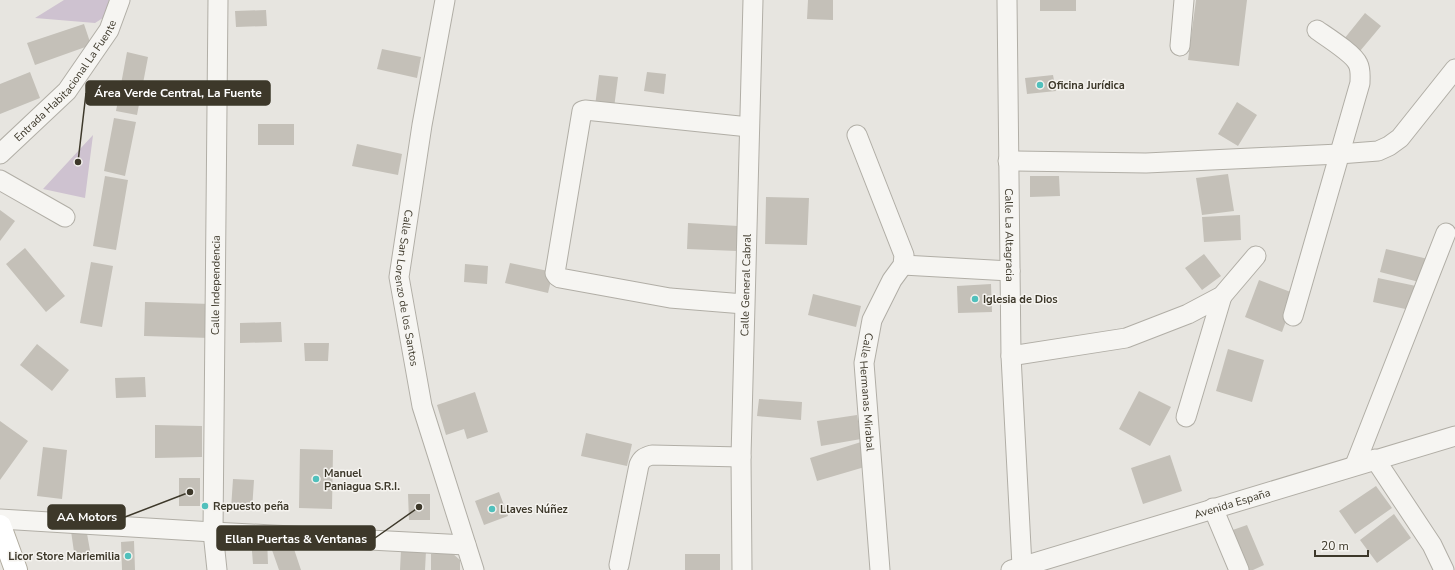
<svg xmlns="http://www.w3.org/2000/svg" width="1455" height="570" font-family="'Nunito Sans',sans-serif">
<style>
.green{fill:#cec2d0}
.building{fill:#c4c0b8}
.lines{fill:none;stroke-linecap:round;stroke-linejoin:round}
.minor-casing{stroke:#b1aea6;stroke-width:21}
.major-casing{stroke:#b2ada0;stroke-width:24}
.minor{stroke:#f6f5f2;stroke-width:19}
.major{stroke:#fff;stroke-width:22}
.poi-dot{fill:#51c0bc;stroke:#f5f3ef;stroke-width:1.5}
.labels{text-anchor:middle;dominant-baseline:central;stroke-width:3;stroke-linejoin:round;paint-order:stroke}
.street-label{font-size:11px;fill:#3d382a;stroke:#f5f3ef}
.poi-label{font-size:11px;font-weight:bold;fill:#3d382a;stroke:#f5f3ef;text-anchor:start}
.leader{fill:none;stroke:#3d382a;stroke-width:1.5}
.callout-dot{fill:#3d382a;stroke:#f5f3ef;stroke-width:1.5}
.callout{fill:#3d382a;stroke:#3d382a;stroke-width:1.5}
.callout-label{font-size:12px;text-anchor:middle;font-weight:bold;fill:#fff}
</style>
<rect width="100%" height="100%" fill="#e7e5e0"/>
<!-- green -->
<path class="green" d="M64 0H109L106 16 95 23 35 18Z
M93 135 85 198 43 189Z"/>
<!-- building -->
<path class="building" d="M808 0H833V20L807 19Z
M1040 0H1076V11H1040Z
M1196 0H1247L1239 66 1188 60Z
M266 10 267 26 236 27 235 11Z
M1365 13 1381 26 1355 57 1340 44Z
M84 24 91 45 35 65 27 43Z
M382 49 421 57 417 78 377 69Z
M127 52 148 57 137 115 116 111Z
M30 72 40 98 0 114V84Z
M647 72 666 74 664 94 644 91Z
M599 75 618 77 614 108 595 106Z
M1053 75 1056 91 1027 94 1025 78Z
M1237 102 1257 115 1238 146 1218 134Z
M114 118 136 122 125 176 104 171Z
M258 124H294V145H258Z
M357 144 402 154 398 175 352 166Z
M1228 174 1234 211 1202 215 1196 178Z
M105 176 128 180 116 250 93 246Z
M1030 176H1059L1060 196 1030 197Z
M766 197 809 198 807 245 765 244Z
M0 210 15 221 0 241Z
M1240 215 1241 240 1204 242 1202 217Z
M688 223 738 226 737 251 687 249Z
M25 248 65 296 46 312 6 264Z
M1386 249 1428 259 1423 283 1380 272Z
M1204 254 1221 276 1202 290 1185 268Z
M91 262 113 266 102 327 80 323Z
M510 263 553 272 548 293 505 283Z
M465 264 488 266 487 284 464 282Z
M1378 278 1416 286 1410 310 1373 302Z
M1259 280 1296 294 1282 332 1245 317Z
M991 284 992 312 958 313 957 286Z
M813 294 861 306 856 327 808 315Z
M145 302 211 304 210 338 144 336Z
M281 322 282 342 240 343V323Z
M304 343H329L328 361H305Z
M37 344 69 370 52 391 20 365Z
M1228 349 1264 360 1252 402 1216 391Z
M145 377 146 397 116 398 115 378Z
M1139 391 1171 407 1150 446 1119 429Z
M475 392 488 432 467 439 464 429 446 435 437 405Z
M759 399 802 402 801 420 757 416Z
M857 415 861 439 821 446 817 421Z
M0 421 28 441 0 480Z
M155 425 202 426V457L155 458Z
M586 433 632 444 627 466 581 456Z
M861 442 868 466 817 481 810 458Z
M43 447 67 450 62 499 37 496Z
M300 449 333 450 332 509 299 508Z
M1170 455 1182 491 1143 504 1131 468Z
M179 478H200V506H179Z
M233 479 254 480 252 510 231 509Z
M1376 486 1392 508 1355 534 1339 511Z
M499 492 508 516 484 525 475 501Z
M408 494H430V520H409Z
M1394 514 1411 538 1377 563 1360 540Z
M1247 525 1264 565 1253 570H1242L1227 532Z
M86 528 91 556 75 559 71 531Z
M267 538 268 564H253L251 539Z
M134 541 135 570H122L121 542Z
M292 543 301 570H279L272 550Z
M401 550 426 551 425 570H400Z
M452 553 460 560V570H431V554Z
M685 554H720V570H685Z"/>
<g class="lines">
<!-- minor casing -->
<g class="minor-casing">
<g id="minor">
<path id="s1" d="M445 0 422 125 399 277 422 406 474 570"/>
<path id="s2" d="M1007 0 1011 356 1022 566"/>
<path d="M1180 46 1184 0"/>
<path id="s3" d="M857 135 904 255 903 265 892 280 872 320 864 363 880 570"/>
<path id="s4" d="M0 154 67 91 109 30 120 0"/>
<path d="M1008 161 1146 163 1339 154 1378 151 1389 146 1400 138 1455 69"/>
<path d="M0 180 65 217"/>
<path d="M903 265 1010 271"/>
<path d="M744 304 670 298 560 278 557 276 555 273 582 111 585 110 749 127"/>
<path d="M1293 316 1360 83C1360 76 1361 70 1358 64 1354 54 1327 37 1317 30"/>
<path d="M1011 356 1126 338 1188 314 1222 296 1256 256"/>
<path d="M1186 417 1222 296"/>
<path d="M1375 459 1432 545 1444 570"/>
<path d="M1355 465 1446 233"/>
<path d="M1213 508 1239 570"/>
<path d="M0 519 213 532 466 545"/>
<path d="M619 565 639 465C642 458 645 457 652 455L741 457"/>
<path id="s5" d="M217 570 213 532 218 0"/>
<path id="s6" d="M742 570 741 457 753 0"/>
<path id="s7" d="M1011 570 1455 436"/>
</g>
</g>
<!-- major casing -->
<g class="major-casing">
<path id="major" d="M0 526 16 570"/>
</g>
<!-- minor -->
<use href="#minor" class="minor"/>
<!-- major -->
<use href="#major" class="major"/>
</g>
<!-- markers -->
<g class="poi-dot">
<circle cx="1040" cy="85" r="4"/>
<circle cx="975" cy="299" r="4"/>
<circle cx="316" cy="479" r="4"/>
<circle cx="205" cy="506" r="4"/>
<circle cx="492" cy="509" r="4"/>
<circle cx="128" cy="556" r="4"/>
</g>
<g class="labels">
<!-- street labels -->
<g class="street-label">
<text stroke="none"><textPath href="#s4" startOffset="99">Entrada Habitacional La Fuente</textPath></text>
<text stroke="none"><textPath href="#s2" startOffset="235">Calle La Altagracia</textPath></text>
<text stroke="none"><textPath href="#s5" startOffset="285">Calle Independencia</textPath></text>
<text stroke="none"><textPath href="#s6" startOffset="285">Calle General Cabral</textPath></text>
<text stroke="none"><textPath href="#s1" startOffset="292">Calle San Lorenzo de los Santos</textPath></text>
<text stroke="none"><textPath href="#s3" startOffset="275">Calle Hermanas Mirabal</textPath></text>
<text stroke="none"><textPath href="#s7" startOffset="231">Avenida España</textPath></text>
</g>
<!-- poi labels -->
<g class="poi-label">
<text x="1048" y="85">Oficina Jurídica</text>
<text x="983" y="299">Iglesia de Dios</text>
<text x="324" y="473">Manuel<tspan x="324" dy="13">Paniagua S.R.I.</tspan></text>
<text x="213" y="506">Repuesto peña</text>
<text x="500" y="509">Llaves Núñez</text>
<text x="120" y="556" text-anchor="end">Licor Store Mariemilia</text>
</g>
</g>
<!-- callouts -->
<path class="leader" d="M78 162L86 93M190 492L125 517M419 507L375 538"/>
<g class="callout-dot">
<circle cx="78" cy="162" r="4"/>
<circle cx="190" cy="492" r="4"/>
<circle cx="419" cy="507" r="4"/>
</g>
<g class="callout">
<rect x="86" y="81" width="184" height="24" rx="4"/>
<rect x="48" y="505" width="77" height="24" rx="4"/>
<rect x="217" y="526" width="158" height="24" rx="4"/>
</g>
<g class="callout-label">
<text x="178" y="97">Área Verde Central, La Fuente</text>
<text x="87" y="521">AA Motors</text>
<text x="296" y="543">Ellan Puertas &amp; Ventanas</text>
</g>
<!-- scale -->
<path d="M1315 550v6h53v-6" fill="none" stroke="#3d382a" stroke-width="2"/>
<text x="1321" y="550" font-size="12" fill="#3d382a" stroke="#f5f3ef" stroke-width="3" paint-order="stroke">20 m</text>
</svg>
